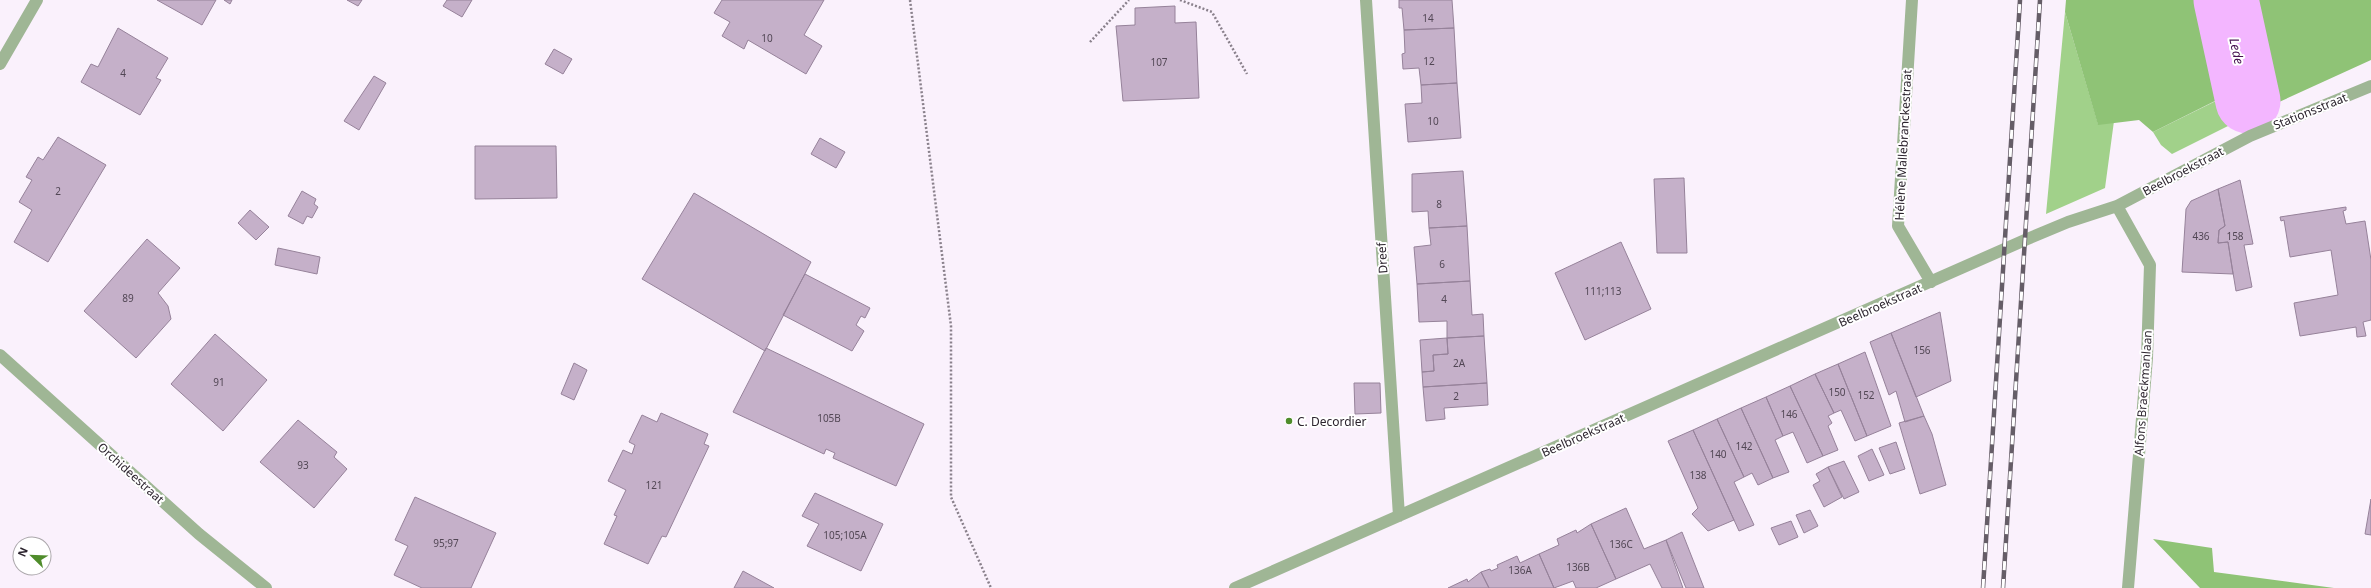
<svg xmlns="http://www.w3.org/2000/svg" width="2371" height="588" font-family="'Noto Sans',sans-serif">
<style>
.green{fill:#a1d18a}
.forest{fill:#8fc376}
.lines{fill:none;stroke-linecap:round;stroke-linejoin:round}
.river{stroke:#f3b6ff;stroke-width:65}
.building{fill:#c5b0c9;stroke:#96829a}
.path{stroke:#8a818c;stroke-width:2.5;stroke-dasharray:2 2;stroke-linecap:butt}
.minor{stroke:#9fb695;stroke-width:12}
.rail-casing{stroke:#655d67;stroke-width:4.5}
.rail{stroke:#fff;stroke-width:3;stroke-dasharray:9;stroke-linecap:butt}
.poi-dot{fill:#4f8c2b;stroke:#fff;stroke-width:1.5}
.labels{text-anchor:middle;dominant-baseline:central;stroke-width:4;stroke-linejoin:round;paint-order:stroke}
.number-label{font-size:10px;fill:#524755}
.street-label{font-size:12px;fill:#2c242e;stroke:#fff}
.poi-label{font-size:12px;fill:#2c242e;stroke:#fff;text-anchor:start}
.water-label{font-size:13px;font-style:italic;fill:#450f4f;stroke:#fff}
</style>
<rect width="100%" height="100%" fill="#faf1fc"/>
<!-- green -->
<path class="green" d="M2065 12 2098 124 2114 121 2105 188 2046 214Z
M2232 93 2244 118 2172 154 2161 145 2153 132Z"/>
<!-- forest -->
<path class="forest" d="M2066 0H2371V60L2244 118 2231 93 2153 132 2139 120 2098 125 2065 12Z
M2153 539 2212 548 2214 572 2334 588H2200Z"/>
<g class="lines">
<!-- river -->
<path class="river" d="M2226 0 2248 101"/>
</g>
<!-- building -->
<path class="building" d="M157 0H216L202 25Z
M224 0H232L230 4Z
M347 0H362L358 6Z
M447 0H472L462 17 443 6Z
M722 0H824L804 35 822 46 806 74 748 40 744 49 722 36 730 22 714 13Z
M1399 0H1452L1454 28 1404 30 1402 8H1399Z
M1175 6V23L1196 22 1199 98 1123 101 1116 26 1135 25V8Z
M118 28 168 58 156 78 161 80 140 115 81 82 91 64 98 67Z
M1454 28 1457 83 1421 85 1419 68 1403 69 1402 54 1405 53 1404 30Z
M554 49 572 59 563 74 545 64Z
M374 76 386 83 359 130 344 121Z
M1457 83 1461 138 1408 142 1405 104 1422 103 1421 85Z
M58 137 106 165 48 262 14 242 32 210 19 202 32 180 26 177 38 157 43 160Z
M820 138 845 152 836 168 811 154Z
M475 146H556L557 198 475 199Z
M1463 171 1467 226 1429 228 1428 211 1412 212V174Z
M1684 178 1687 253H1657L1654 179Z
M2240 180 2253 244 2244 245 2252 287 2236 291 2228 242 2218 243 2219 230 2225 226 2218 189Z
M2218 189 2225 226 2219 230 2218 243 2228 242 2233 274 2182 272 2186 209 2191 201Z
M302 191 316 199 314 204 318 207 312 218 307 216 303 224 288 216Z
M694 193 811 262 765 351 642 279Z
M2346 207V210L2343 211 2346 224 2365 221 2371 260V320L2363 322 2366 336 2357 337 2356 327 2300 336 2294 303 2338 295 2331 250 2290 257 2284 220 2281 221 2280 217Z
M250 210 269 227 256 240 238 223Z
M1467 226 1470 281 1417 284 1414 247 1431 245 1429 228Z
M147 239 180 268 158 293 168 306 171 319 136 358 84 311Z
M1621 242 1651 309 1585 340 1555 273Z
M278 248 320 257 317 274 275 265Z
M805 274 870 308 865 318 861 316 856 325 864 331 852 351 783 315Z
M1470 281 1472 315 1483 314 1484 336 1447 338V321L1419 322 1417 284Z
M1940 312 1951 381 1916 397 1891 333Z
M1891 333 1924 416 1905 422 1896 391 1889 395 1870 342Z
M215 334 267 380 223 431 171 384Z
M1484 336 1487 383 1423 387 1422 372 1434 371 1433 355 1448 354 1447 338Z
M1447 338 1448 354 1433 355 1434 371 1422 372 1420 340Z
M766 348 924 424 896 486 833 458 835 453 826 449 824 454 733 412Z
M1865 352 1891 426 1867 436 1838 364Z
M574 363 587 370 574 400 561 394Z
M1838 364 1867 436 1855 441 1841 410 1834 413 1815 374Z
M1815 374 1834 413 1828 416 1832 423 1828 426 1838 450 1823 456 1790 386Z
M1354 383H1380L1381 413 1355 414Z
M1487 383 1488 405 1444 408 1445 419 1426 421 1423 387Z
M1790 386 1823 456 1807 463 1793 432 1783 436 1766 397Z
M1766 397 1783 436 1775 440 1789 472 1773 478 1741 408Z
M1741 408 1773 478 1758 485 1752 473 1744 477 1717 419Z
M661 413 708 434 704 444 709 446 666 537 662 536 648 564 604 544 617 516 614 515 626 490 608 481 623 450 632 454 635 445 629 442 642 415 657 422Z
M1924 416 1932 434 1946 485 1920 494 1899 423Z
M1717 419 1744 477 1734 482 1754 525 1739 531 1693 430Z
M298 420 337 452 334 457 347 469 314 508 260 462Z
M1693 430 1734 520 1708 531 1692 514 1698 508 1668 441Z
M1896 442 1905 469 1890 474 1879 448Z
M1872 449 1884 475 1869 481 1858 456Z
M1844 461 1859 492 1844 499 1828 467Z
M1828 467 1842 497 1824 507 1813 485 1820 481 1816 474Z
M815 493 883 524 861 571 807 546 819 524 802 516Z
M415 497 496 533 471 588H422L394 575 408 546 395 540Z
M2371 499V535L2365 534Z
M1626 508 1644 549 1666 540 1683 588H1662L1650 564 1616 579 1591 524Z
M1810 510 1818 526 1804 533 1796 515Z
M1791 521 1798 537 1779 545 1771 528Z
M1591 524 1616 579 1596 588H1576L1573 581 1554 588 1539 554 1559 545 1557 539 1576 530 1577 533Z
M1682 532 1704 588H1686L1666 540Z
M1539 554 1554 588H1489L1481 572 1490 569 1491 571 1498 568 1497 565 1517 556 1520 563Z
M743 571 774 588H734Z
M1481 572 1489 588H1448L1467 579 1468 582Z"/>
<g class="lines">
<!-- path -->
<path class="path" d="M910 0 951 326V497L991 588
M1180 0 1212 12 1247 74
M1090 42 1129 0"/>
<!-- minor -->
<path class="minor" d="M1366 0 1399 516
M1912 0 1898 226 1931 282
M0 64 37 0
M2117 206 2150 265 2147 358 2128 588
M0 355 199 534 266 588
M1235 588 2025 240 2068 222 2117 206 2250 136 2371 86"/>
<!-- rail casing -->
<g class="rail-casing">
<path id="rail" d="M1983 588 2020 0
M2003 588 2040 0"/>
</g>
<!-- rail -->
<use href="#rail" class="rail"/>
</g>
<!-- markers -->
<circle class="poi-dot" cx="1289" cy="421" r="4"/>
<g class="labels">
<!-- number labels -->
<g class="number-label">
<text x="1428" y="18">14</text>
<text x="767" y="38">10</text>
<text x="1429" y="61">12</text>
<text x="1159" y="62">107</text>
<text x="123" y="73">4</text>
<text x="1433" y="121">10</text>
<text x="58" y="191">2</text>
<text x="1439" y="204">8</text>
<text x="2201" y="236">436</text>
<text x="2235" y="236">158</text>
<text x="1442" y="264">6</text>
<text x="1603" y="291">111;113</text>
<text x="128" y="298">89</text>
<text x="1444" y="299">4</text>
<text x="1922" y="350">156</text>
<text x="1459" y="363">2A</text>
<text x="219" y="382">91</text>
<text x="1837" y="392">150</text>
<text x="1866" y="395">152</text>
<text x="1456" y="396">2</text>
<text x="1789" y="414">146</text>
<text x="829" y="418">105B</text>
<text x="1744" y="446">142</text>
<text x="1718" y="454">140</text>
<text x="303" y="465">93</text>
<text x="1698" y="475">138</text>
<text x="654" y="485">121</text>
<text x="845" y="535">105;105A</text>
<text x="446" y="543">95;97</text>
<text x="1621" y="544">136C</text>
<text x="1578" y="567">136B</text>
<text x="1520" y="570">136A</text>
</g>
<!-- street labels -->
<g class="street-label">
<text transform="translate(2310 111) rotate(-22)">Stationsstraat</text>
<text transform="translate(1903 145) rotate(-87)">Hélène Mallebranckestraat</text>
<text transform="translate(2183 171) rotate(-28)">Beelbroekstraat</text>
<text transform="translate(1382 258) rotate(-94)">Dreef</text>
<text transform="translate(1880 305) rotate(-24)">Beelbroekstraat</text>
<text transform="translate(2143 393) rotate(-86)">Alfons Braeckmanlaan</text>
<text transform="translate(1583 435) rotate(-24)">Beelbroekstraat</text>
<text transform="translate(131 473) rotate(42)">Orchideestraat</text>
</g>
<!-- poi labels -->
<g class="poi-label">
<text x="1297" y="421">C. Decordier</text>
</g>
<!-- water labels -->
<g class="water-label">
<text transform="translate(2237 51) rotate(78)">Lede</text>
</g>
</g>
<!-- north arrow -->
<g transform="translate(32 556) rotate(293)"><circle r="19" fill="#ffffff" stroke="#aba7ab"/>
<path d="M0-3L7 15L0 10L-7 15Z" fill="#4f8c2b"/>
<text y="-6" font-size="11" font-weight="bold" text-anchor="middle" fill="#2c242e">N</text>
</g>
</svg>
